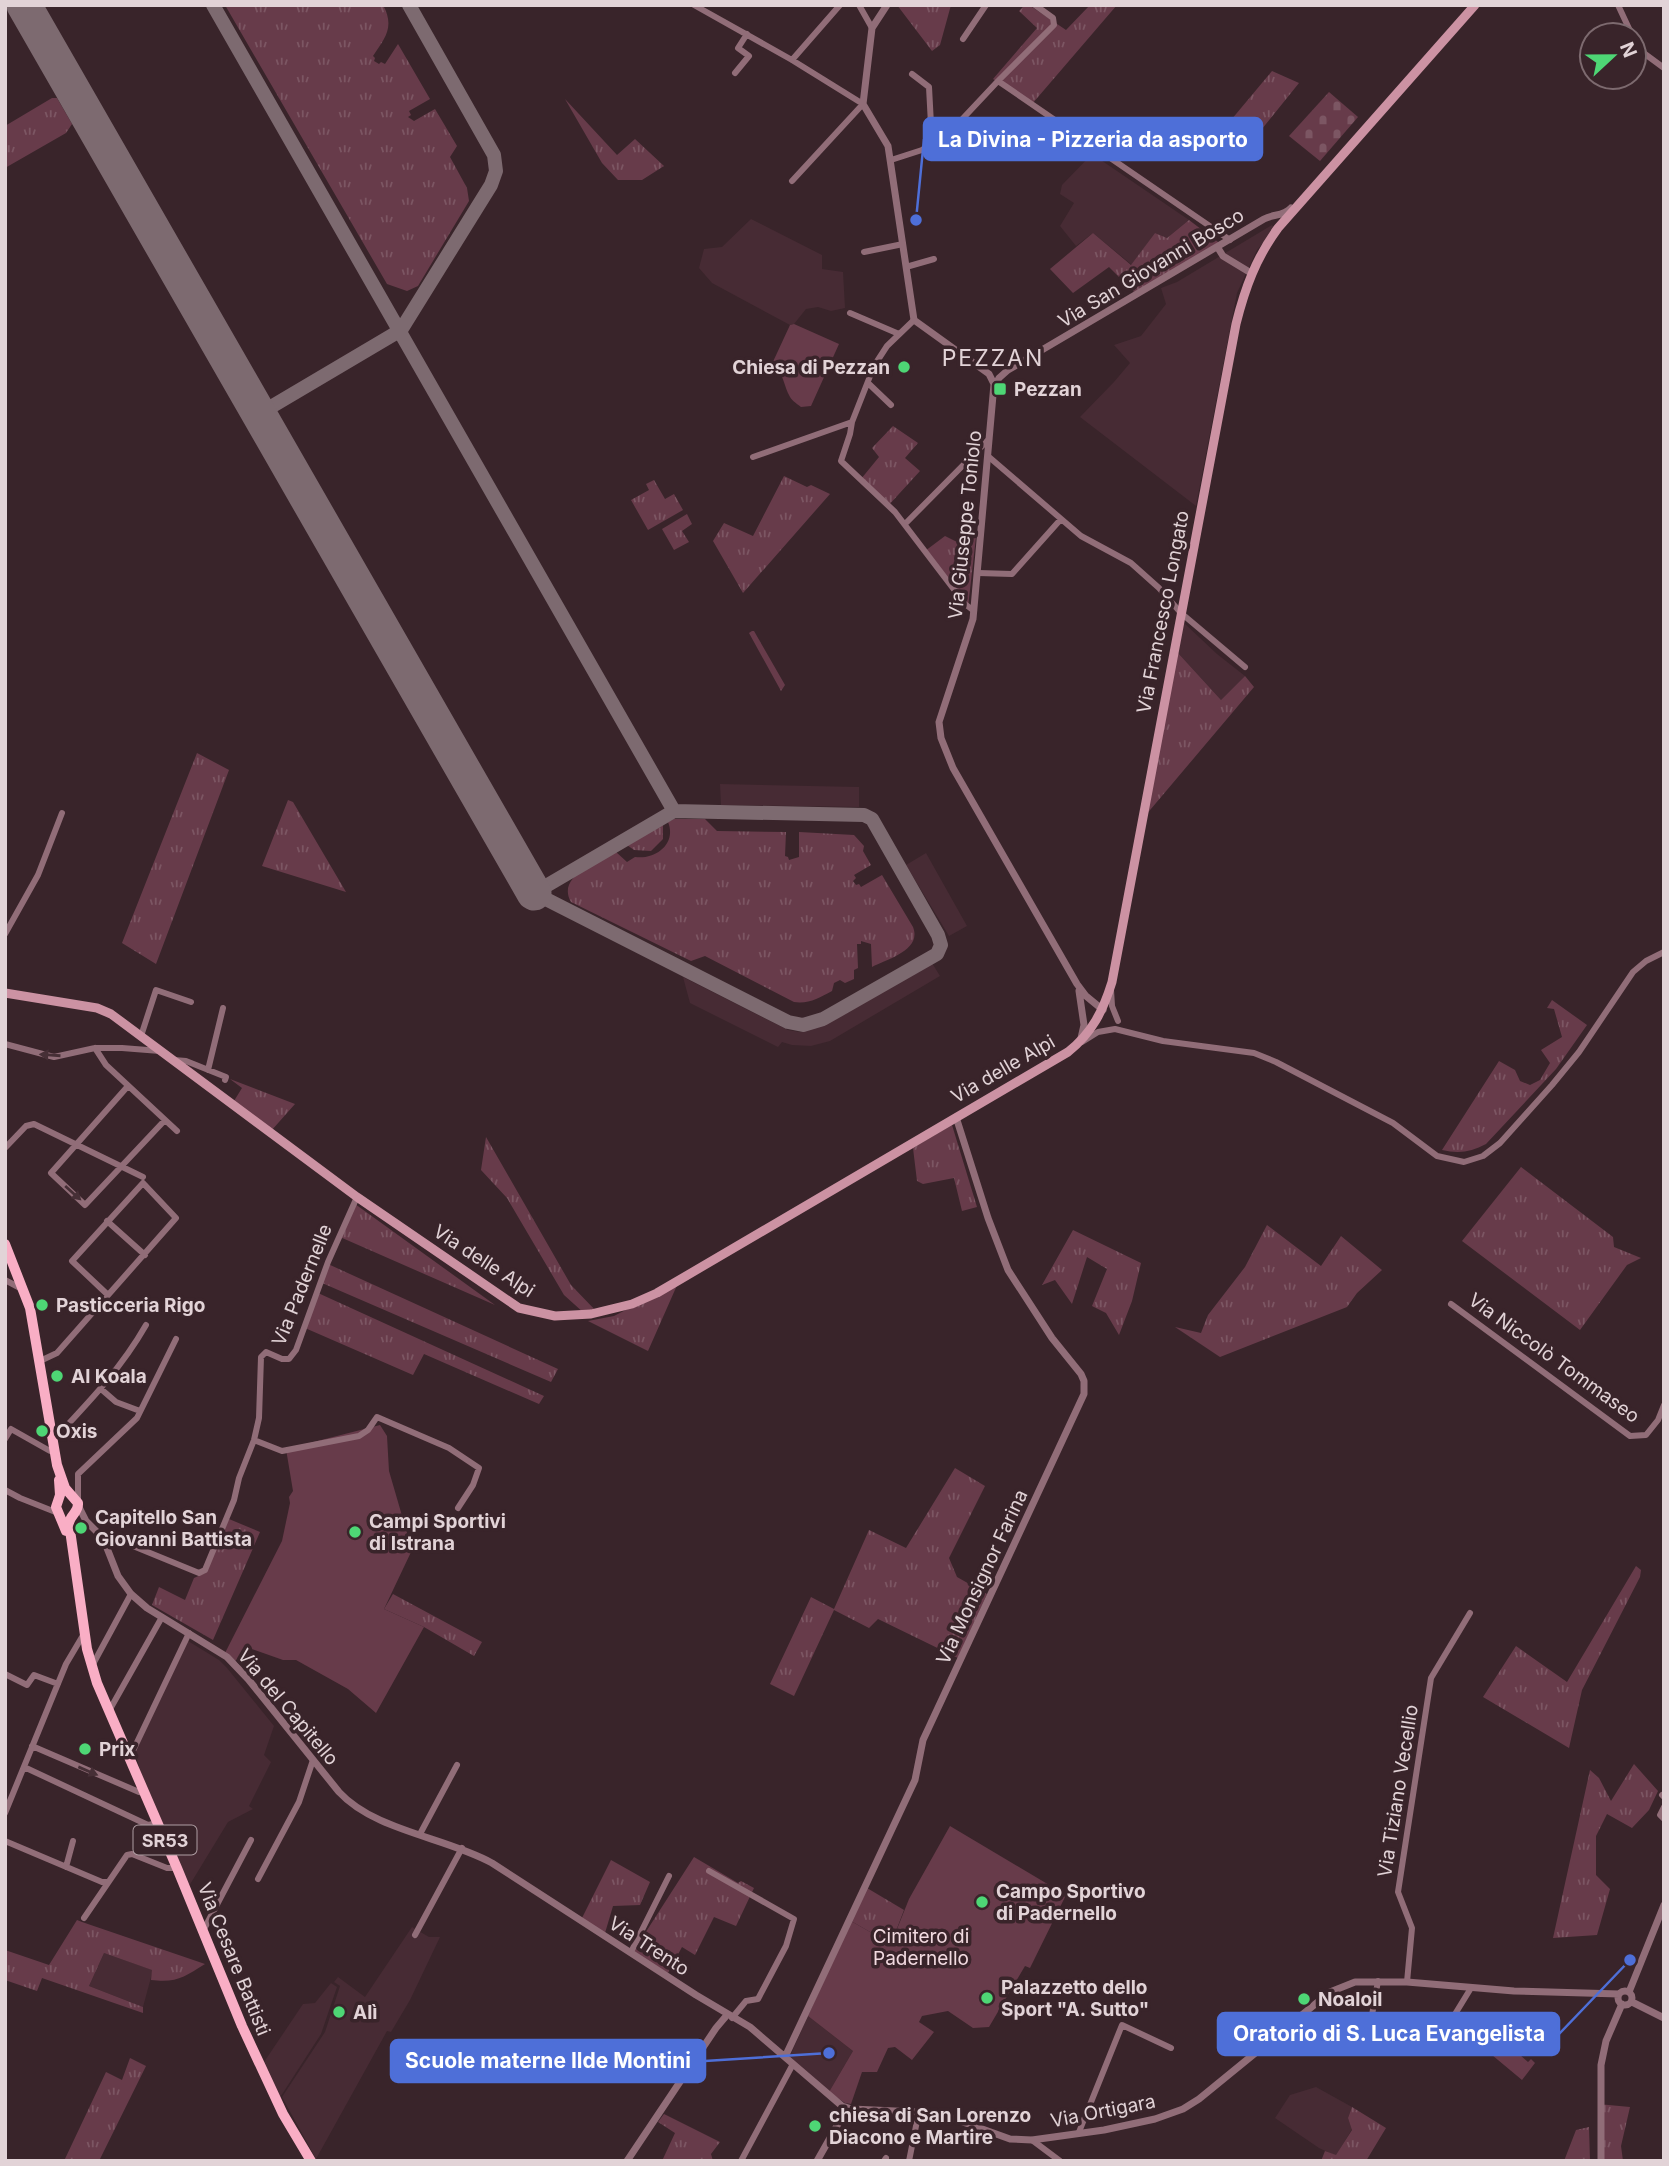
<svg xmlns="http://www.w3.org/2000/svg" width="1669" height="2166" font-family="Inter,sans-serif">
<style>
.built{fill:#472b34}
.grass{fill:url(#grass-tufts)}
.cemetery{fill:url(#cemetery-stones)}
.garden{fill:#673b4a}
.lines{fill:none;stroke-linecap:round;stroke-linejoin:round}
.taxiway{stroke:#7d6a70;stroke-width:14}
.runway{stroke:#7d6a70;stroke-width:35}
.minor{stroke:#916d78;stroke-width:6}
.tertiary{stroke:#916d78;stroke-width:7}
.secondary{stroke:#cc92a3;stroke-width:9}
.primary{stroke:#f9aec5;stroke-width:10}
.oneway{fill:#462f36}
.poi-dot{fill:#4ed675;stroke:#39242a;stroke-width:2.5}
.labels{text-anchor:middle;dominant-baseline:central;stroke-width:7;stroke-linejoin:round;paint-order:stroke}
.shield{fill:#39242a;stroke:#af9ea3;stroke-width:2}
.shield-label{font-size:18px;font-weight:bold;fill:#e2d3d7}
.street-label{font-size:19px;fill:#e2d3d7;stroke:#39242a}
.poi-label{font-size:19px;font-weight:bold;fill:#e2d3d7;stroke:#39242a;text-anchor:start}
.park-label{font-size:19px;fill:#f2dae0;stroke:#39242a}
.quarter-label{font-size:23px;letter-spacing:2px;fill:#e2d3d7;stroke:#39242a}
.leader{fill:none;stroke:#4e6fd8;stroke-width:2.5}
.callout-dot{fill:#4e6fd8;stroke:#39242a;stroke-width:2.5}
.callout{fill:#4e6fd8;stroke:#4e6fd8;stroke-width:2.5}
.callout-label{font-size:21px;text-anchor:middle;font-weight:bold;fill:#fff}
</style>
<defs>
<pattern id="grass-tufts" width="24" height="20" patternUnits="userSpaceOnUse" patternTransform="scale(1.75)"><rect width="24" height="20" fill="#673b4a"/><path d="M3 7l-1-3M5 7V3M7 7l1-3M15 17l-1-3M17 17v-4M19 17l1-3" fill="none" stroke="#7c5663"/></pattern>
<pattern id="cemetery-stones" width="16" height="16" patternUnits="userSpaceOnUse" patternTransform="scale(1.75)"><rect width="16" height="16" fill="#673b4a"/><path d="M2 7V4a2 2 0 0 1 4 0v3zM10 15v-3a2 2 0 0 1 4 0v3z" fill="#7c5663"/></pattern>
</defs>
<rect width="100%" height="100%" fill="#39242a"/>
<!-- built -->
<path class="built" d="M1092 154 1189 220 1167 238 1155 233 1132 265 1093 233 1076 246 1060 226 1074 203 1060 194 1062 185Z
M751 219 822 255V269L843 272 845 308 831 311 818 307 806 309 794 324 790 325 712 283 699 268 704 249 722 247Z
M1272 225 1275 229 1257 250 1237 293 1196 506 1080 417 1114 382 1130 363 1114 345 1141 336 1166 304 1161 288 1177 282Z
M1184 623 1217 654 1245 676 1221 700 1178 653Z
M720 784 859 787V807L721 805Z
M926 853 967 926 949 936 906 865Z
M932 963 940 976 830 1041 811 1046 792 1045 782 1042 778 1047 690 1003 683 977 788 1030 800 1032 826 1024Z
M188 1641 219 1660 227 1668 274 1726 264 1755 271 1762 249 1806 253 1809 228 1822 186 1891 147 1795 135 1752Z
M412 1927 429 1937H440L410 2000 391 2032 387 2031 316 2159 282 2097 325 2032 340 1986 334 1982 338 1977 365 1997Z
M104 1953 153 1970 143 2007 89 1986Z
M331 1983 337 1987 321 2034 279 2099 260 2068 303 2004 315 2003Z
M808 2016 853 2051 829 2092 789 2058Z
M1316 2087 1352 2107 1348 2118 1352 2129 1336 2156 1319 2148 1275 2118 1290 2095Z"/>
<!-- grass -->
<path class="grass" d="M225 5H383C395 27 385 38 373 56L375 58 374 61 379 64 381 62 385 64 398 44 430 99 409 111 411 115 408 117 414 121 435 109 457 146 450 157 467 188 469 201 418 286 407 291 387 284Z
M897 5H951L940 45 932 51Z
M1025 5H1029L1066 30 1090 5H1117L1032 104 993 79 1037 28 1019 11Z
M1272 71 1299 83 1241 155 1216 138Z
M52 98H57L72 124 66 133 5 168V126Z
M565 99 617 155 635 139 664 166 642 180H618L602 163Z
M1189 220 1222 245 1134 292 1109 267 1073 293 1050 269 1093 233 1131 265 1155 233 1167 238Z
M893 426 918 443 905 458 920 471 887 507 861 479 879 457 872 448Z
M784 476 807 487 811 485 830 494 743 593 713 541 724 523 753 536Z
M654 480 665 499 674 494 683 510 648 530 631 500 649 490 646 484Z
M687 514 692 524 682 531 689 542 674 550 662 529Z
M945 536 961 544 976 537 968 607 925 551Z
M752 631H754L785 685 781 691 749 633Z
M1178 653 1221 700 1245 676 1254 687 1145 816Z
M197 753 229 770 156 964 122 943Z
M288 800 293 802 346 892 262 866Z
M674 819H705L717 831 786 832 785 856 788 857 789 860 799 857V832L854 835 864 846 863 851 871 865 854 875 856 878 853 881 856 885 859 884 861 887 882 875 913 927C922 950 888 959 872 967L871 944 861 941V944H857L858 968 854 970V979L845 983 840 980 834 983 832 991C819 998 809 1004 794 1002L705 956 691 961 571 902C556 876 598 862 616 852L627 862 635 857C655 860 677 844 668 822Z
M663 825V839L651 851 634 850 627 845Z
M1552 1000 1587 1025 1556 1069 1486 1144C1471 1152 1459 1154 1442 1150L1499 1061 1515 1070 1520 1081 1530 1085 1540 1080 1550 1063 1541 1050 1562 1037 1554 1009 1547 1008Z
M230 1079 295 1104 271 1131 234 1101 242 1088Z
M952 1125 977 1207 962 1211 954 1178 923 1184 917 1181 913 1148Z
M486 1137 571 1285 596 1311 584 1313 564 1295 507 1198 481 1170Z
M1521 1167 1613 1237 1614 1247 1641 1258 1627 1265 1580 1330 1462 1241Z
M355 1204 495 1305 340 1237Z
M1267 1225 1321 1266 1341 1236 1382 1270 1357 1293 1347 1307 1220 1357 1175 1327 1201 1333 1208 1315 1245 1267Z
M1073 1230 1141 1263 1132 1301 1119 1335 1106 1313 1092 1306 1107 1269 1087 1257 1072 1304 1055 1280 1042 1285Z
M328 1264 558 1369 551 1382 322 1283Z
M678 1283 648 1351 588 1321 614 1316Z
M318 1293 544 1396 539 1404 424 1354 413 1375 305 1328Z
M955 1468 985 1486 949 1558 957 1577 987 1594 958 1658 878 1619 869 1628 834 1610 794 1696 770 1684 811 1597 834 1609 869 1530 906 1548Z
M229 1519 260 1532 213 1640 152 1605 159 1587 185 1600 194 1578 205 1573Z
M1636 1566 1641 1570 1640 1577 1582 1690 1569 1748 1483 1697 1516 1646 1567 1682Z
M393 1594 482 1642 474 1656 424 1627 384 1609Z
M1634 1764 1658 1791 1649 1810 1632 1828 1607 1814 1596 1836V1875L1610 1889 1597 1935 1553 1938 1590 1770 1599 1778 1611 1801Z
M694 1857 738 1883 741 1881 754 1888 736 1926 714 1917 695 1955 682 1947 668 1973 633 1952Z
M611 1860 650 1882 640 1905 613 1906 605 1933 582 1918Z
M867 1888 904 1910 891 1944 851 1921Z
M77 1920 82 1922 205 1964C184 1977 177 1983 151 1980L152 1970 104 1953 89 1986 143 2007V2013L42 1978 37 1991 5 1980V1950L49 1965Z
M130 2058 146 2066 99 2161H64L106 2072 122 2080Z
M1598 2104 1630 2107 1621 2146 1623 2161H1599Z
M1352 2107 1386 2128 1366 2161H1321L1325 2151 1336 2155 1352 2130 1348 2118Z
M664 2114 720 2142 711 2154 713 2161H662L675 2133 658 2122Z
M1589 2127 1590 2161H1564L1576 2130Z"/>
<!-- cemetery -->
<path class="cemetery" d="M1329 92 1358 117 1320 161 1289 136Z"/>
<!-- garden -->
<path class="garden" d="M794 324 839 344 811 406 801 407C796 403 791 400 789 395 783 383 784 372 771 366L790 325Z
M380 1425 387 1436 389 1471 412 1550 384 1609 424 1627 376 1713 348 1689 296 1660H283L249 1648 234 1662 225 1653 282 1541 290 1503 289 1497 293 1491 286 1449Z
M950 1826 1066 1895 1030 1968 1025 1966 989 2027 973 2028 948 2011 922 2016 919 2022 934 2032 912 2060 895 2047 888 2048 877 2072H862L851 2104 845 2103 829 2092 853 2051 808 2016 851 1921 891 1944 909 1899Z
M1502 2027 1500 2034 1502 2039 1528 2062 1531 2059 1535 2063 1522 2080 1474 2040Z"/>
<g class="lines">
<!-- taxiway -->
<path class="taxiway" d="M213 5 674 811 534 893
M259 414 401 330 491 185 496 171 494 155 409 5
M534 893 788 1022 803 1025 823 1019 937 954 941 945 938 935 872 819 864 815 674 811"/>
<!-- runway -->
<path class="runway" d="M24 5 534 893"/>
<!-- minor -->
<path class="minor" d="M694 5 792 60 863 104 792 181
M859 5 872 28
M1618 5 1632 35
M963 39 986 5
M1634 39 1645 54 1664 68
M792 60 840 5
M735 73 749 56 738 48 747 34
M912 74 929 87 932 143
M998 81 1054 25 1053 18 1035 5
M891 160 922 150 952 130 998 81 1230 240
M864 252 903 244
M906 267 934 259
M850 313 899 334
M868 383 891 405
M852 422 850 434 841 461 895 512 965 604 974 611
M753 457 852 422 874 366 887 346 914 320
M989 457 1081 536 1131 563 1159 588 1181 613 1245 667
M905 524 989 439
M978 573 1012 574 1061 519
M5 934 38 875 62 813
M1111 990 1112 1006 1118 1021
M141 1036 156 990 191 1002
M1082 1042 1098 1032 1115 1029 1163 1041 1254 1053 1276 1062 1393 1123 1437 1156 1464 1162 1483 1156 1500 1143 1552 1085 1579 1052 1633 972 1646 961 1664 952
M5 1044 54 1057 95 1048H122L160 1051
M95 1048 106 1065 177 1131
M174 1060 186 1061 226 1077 225 1080
M208 1070 223 1008
M128 1086 51 1173 85 1205 165 1120
M5 1148 26 1126 34 1124 143 1177
M107 1221 145 1255
M5 1280 22 1289
M1451 1304 1630 1436 1646 1435 1658 1420 1664 1405
M40 1361 57 1353 176 1218 143 1183 72 1261 108 1295
M101 1389 116 1402 140 1411
M52 1436 58 1435C91 1400 122 1367 146 1325
M5 1439 11 1429 50 1451 54 1450
M254 1440 282 1451 359 1436 368 1430 377 1417 449 1448 479 1468 473 1485 458 1508
M5 1490 20 1498 58 1513
M78 1501V1474L137 1418 176 1339
M103 1538 111 1537 199 1573 205 1570 234 1500 239 1478 254 1440 259 1418 261 1357 266 1352 282 1359H289L296 1350 328 1262 357 1197
M92 1666 131 1594
M5 1674 27 1685 34 1675 58 1684
M109 1711 162 1617
M32 1746 139 1792 145 1793
M130 1757 189 1633
M24 1767 148 1825 158 1823
M1662 1795 1664 1797
M1664 1807 1660 1815 1664 1819
M5 1813 66 1664 82 1637 85 1636
M420 1834 457 1765
M5 1841 102 1882H107
M66 1867 73 1841
M709 1871 794 1919 786 1946 758 1999 746 2001 732 2018
M258 1879 299 1802 313 1760
M84 1918 127 1855 132 1854 167 1868H177
M203 1931 251 1840
M415 1935 462 1848
M631 1952 669 1876
M1407 1982 1412 1928 1398 1892 1431 1678 1470 1613
M1452 2019 1471 1988
M1369 2032 1378 1981
M1079 2132 1122 2025 1171 2048
M1032 2140 1060 2161
M741 2161 793 2064
M884 2161 886 2158
M909 2161 919 2111"/>
<!-- tertiary -->
<path class="tertiary" d="M887 5 872 28 863 104 888 146 914 320 989 374 994 384 973 619 939 722 941 738 953 768 1077 984 1086 996 1103 1010
M1218 248 1223 256 1251 273
M995 386 999 378 1008 370 1264 219C1273 214 1284 216 1291 208
M1079 991 1084 1025 1081 1038
M78 1505 86 1521 103 1538 118 1576 131 1594 147 1608 227 1657 248 1679 339 1792C375 1831 445 1837 492 1863L696 1995 750 2027 842 2106 852 2109 938 2113 1010 2139 1032 2140 1104 2130 1155 2119 1183 2109 1199 2099 1330 1992 1355 1982H1407L1514 1991 1619 1994
M1618 1998a7 7 0 1 1 14 0a7 7 0 1 1-14 0Z
M1629 1992 1664 1905
M1632 2002 1664 2018
M785 2057 915 1780 923 1740 1084 1394V1381L1081 1374 1052 1338 1008 1270 988 1218 956 1117
M627 2161 716 2028 727 2015
M817 2161 847 2108
M1601 2161V2065L1606 2041 1622 2004"/>
<!-- secondary -->
<path class="secondary" d="M5 993 97 1008 111 1014 357 1197 519 1308 555 1316 591 1314 632 1304 657 1293 1068 1052C1092 1033 1103 1011 1112 982L1236 324C1245 288 1256 258 1278 228L1475 5"/>
<!-- primary -->
<path class="primary" d="M5 1244 30 1308 57 1465 65 1488 78 1503C79 1512 71 1514 69 1523L87 1649 97 1683 177 1868 242 2026 283 2114 311 2161
M59 1480 60 1495 56 1507 66 1531"/>
</g>
<!-- one-way arrows -->
<defs><path id="oneway-solid" d="M-6-.8H1V-3.2L6.5 0L1 3.2V.8H-6Z" transform="scale(1.75)"/></defs>
<g class="oneway">
<use href="#oneway-solid" transform="translate(50 1055) rotate(-176)"/>
<use href="#oneway-solid" transform="translate(73 1193) rotate(42)"/>
<use href="#oneway-solid" transform="translate(88 1771) rotate(23)"/>
</g>
<!-- markers -->
<g class="poi-dot">
<circle cx="904" cy="367" r="7"/>
<rect x="993" y="382" width="14" height="14" rx="3.5"/>
<circle cx="42" cy="1305" r="7"/>
<circle cx="57" cy="1376" r="7"/>
<circle cx="42" cy="1431" r="7"/>
<circle cx="81" cy="1528" r="7"/>
<circle cx="355" cy="1532" r="7"/>
<circle cx="85" cy="1749" r="7"/>
<circle cx="982" cy="1902" r="7"/>
<circle cx="987" cy="1998" r="7"/>
<circle cx="1304" cy="1999" r="7"/>
<circle cx="339" cy="2012" r="7"/>
<circle cx="815" cy="2126" r="7"/>
</g>
<g class="labels">
<!-- shield labels -->
<rect class="shield" x="133.5" y="1825.5" width="63" height="29" rx="5"/>
<g class="shield-label">
<text x="165" y="1840">SR53</text>
</g>
<!-- street labels -->
<g class="street-label">
<text transform="translate(1151 268) rotate(-31)">Via San Giovanni Bosco</text>
<text transform="translate(965 525) rotate(-84)">Via Giuseppe Toniolo</text>
<text transform="translate(1163 612) rotate(-79)">Via Francesco Longato</text>
<text transform="translate(1003 1069) rotate(-30)">Via delle Alpi</text>
<text transform="translate(484 1261) rotate(33)">Via delle Alpi</text>
<text transform="translate(302 1285) rotate(-68)">Via Padernelle</text>
<text transform="translate(1554 1358) rotate(36)">Via Niccolò Tommaseo</text>
<text transform="translate(982 1577) rotate(-65)">Via Monsignor Farina</text>
<text transform="translate(288 1707) rotate(50)">Via del Capitello</text>
<text transform="translate(1398 1791) rotate(-81)">Via Tiziano Vecellio</text>
<text transform="translate(649 1946) rotate(33)">Via Trento</text>
<text transform="translate(234 1959) rotate(68)">Via Cesare Battisti</text>
<text transform="translate(1103 2111) rotate(-11)">Via Ortigara</text>
</g>
<!-- poi labels -->
<g class="poi-label">
<text x="890" y="367" text-anchor="end">Chiesa di Pezzan</text>
<text x="1014" y="389">Pezzan</text>
<text x="56" y="1305">Pasticceria Rigo</text>
<text x="71" y="1376">Al Koala</text>
<text x="56" y="1431">Oxis</text>
<text x="95" y="1517">Capitello San<tspan x="95" dy="22">Giovanni Battista</tspan></text>
<text x="369" y="1521">Campi Sportivi<tspan x="369" dy="22">di Istrana</tspan></text>
<text x="99" y="1749">Prix</text>
<text x="996" y="1891">Campo Sportivo<tspan x="996" dy="22">di Padernello</tspan></text>
<text x="1001" y="1987">Palazzetto dello<tspan x="1001" dy="22">Sport "A. Sutto"</tspan></text>
<text x="1318" y="1999">Noaloil</text>
<text x="353" y="2012">Alì</text>
<text x="829" y="2115">chiesa di San Lorenzo<tspan x="829" dy="22">Diacono e Martire</tspan></text>
</g>
<!-- park labels -->
<g class="park-label">
<text x="921" y="1936">Cimitero di<tspan x="921" dy="22">Padernello</tspan></text>
</g>
<!-- quarter labels -->
<g class="quarter-label">
<text x="993" y="358">PEZZAN</text>
</g>
</g>
<!-- callouts -->
<path class="leader" d="M916 220L924 139M1630 1960L1559 2034M829 2053L705 2061"/>
<g class="callout-dot">
<circle cx="916" cy="220" r="7"/>
<circle cx="1630" cy="1960" r="7"/>
<circle cx="829" cy="2053" r="7"/>
</g>
<g class="callout">
<rect x="924" y="118" width="338" height="42" rx="7"/>
<rect x="1218" y="2013" width="341" height="42" rx="7"/>
<rect x="391" y="2040" width="314" height="42" rx="7"/>
</g>
<g class="callout-label">
<text x="1093" y="147">La Divina - Pizzeria da asporto</text>
<text x="1389" y="2041">Oratorio di S. Luca Evangelista</text>
<text x="548" y="2068">Scuole materne Ilde Montini</text>
</g>
<!-- border -->
<rect width="1669" height="2166" fill="none" stroke="#e2d3d7" stroke-width="14"/>
<!-- north arrow -->
<g transform="translate(1613 56) rotate(68)"><circle r="33" fill="#39242a" stroke="#7d6a6f" stroke-width="2"/>
<path d="M0-5L12 26L0 18L-12 26Z" fill="#4ed675"/>
<text y="-10" font-size="19" font-weight="bold" text-anchor="middle" fill="#e2d3d7">N</text>
</g>
</svg>
